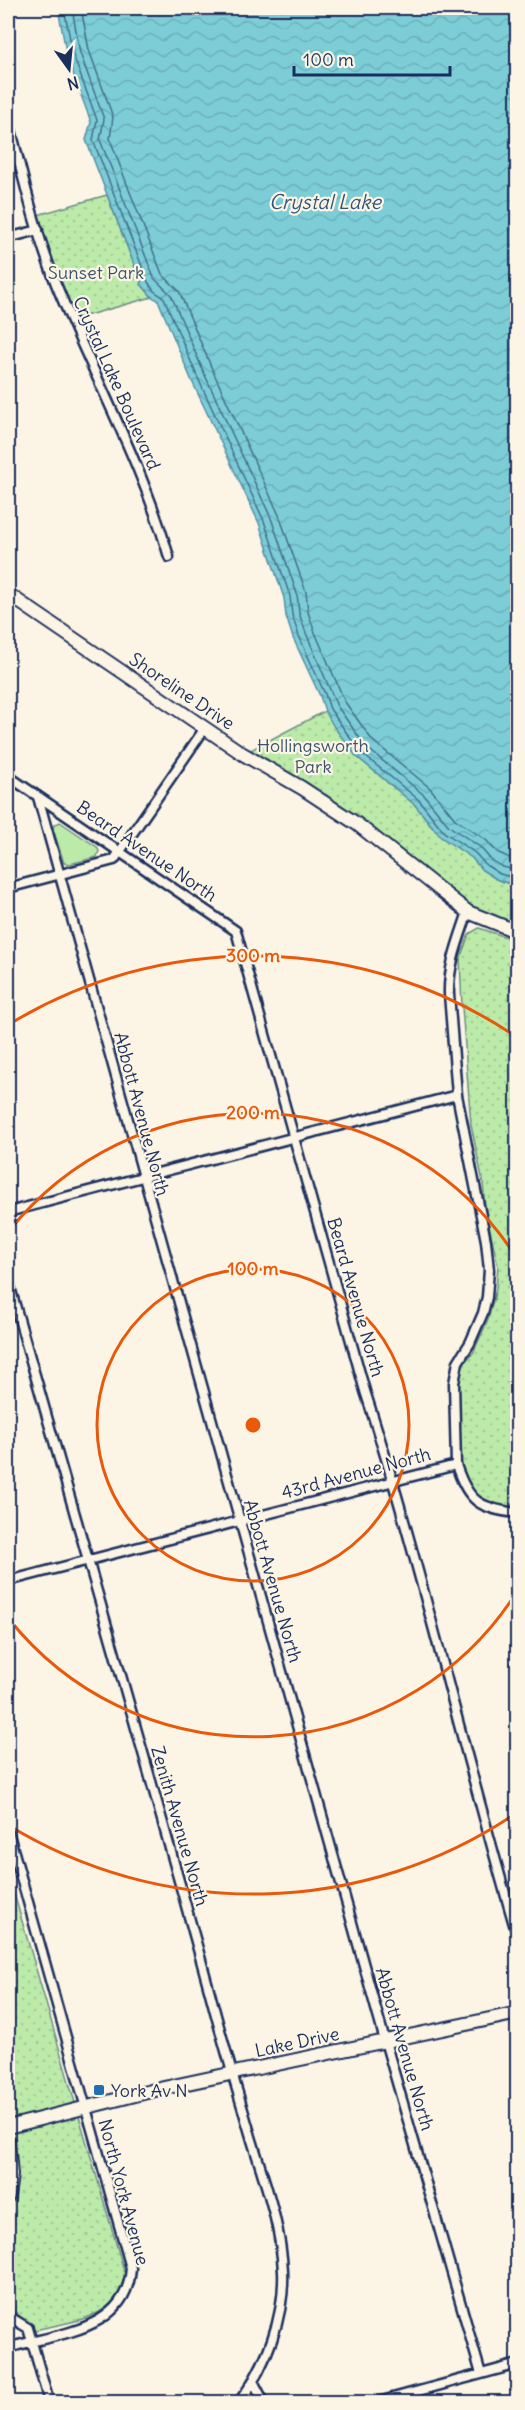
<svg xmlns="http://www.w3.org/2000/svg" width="525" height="2410" font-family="Delius,sans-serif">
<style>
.grass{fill:#bceba9;stroke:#6c8d84;stroke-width:1.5}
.park{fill:url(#park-dots);stroke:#6c8d84;stroke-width:1.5}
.water{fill:url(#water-waves);stroke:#568ea7;stroke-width:1.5}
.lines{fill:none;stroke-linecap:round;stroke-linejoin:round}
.shore{stroke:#426e8e;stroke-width:1.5}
.street-casing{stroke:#1b2f5e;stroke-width:13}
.secondary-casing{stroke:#1b2f5e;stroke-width:16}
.street{stroke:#fcf5e5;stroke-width:8}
.secondary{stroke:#fcf5e5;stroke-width:12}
.ring{fill:none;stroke:#e8590c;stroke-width:3}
.poi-dot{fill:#1f6fb2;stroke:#fcf5e5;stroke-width:2}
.labels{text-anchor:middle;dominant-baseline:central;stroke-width:4.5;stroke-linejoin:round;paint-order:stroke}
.park-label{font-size:18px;fill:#3b556d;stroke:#fcf5e5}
.street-label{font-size:18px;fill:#1b2f5e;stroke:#fcf5e5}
.poi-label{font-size:18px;fill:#1b2f5e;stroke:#fcf5e5;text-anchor:start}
.water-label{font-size:20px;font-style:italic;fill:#34567c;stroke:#fcf5e5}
.centre{fill:#e8590c;stroke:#fcf5e5;stroke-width:3}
.ring-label{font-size:18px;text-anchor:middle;font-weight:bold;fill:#e8590c;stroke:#fcf5e5;stroke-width:4.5;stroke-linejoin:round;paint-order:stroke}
</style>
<defs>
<pattern id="park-dots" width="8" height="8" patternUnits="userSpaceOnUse" patternTransform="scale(1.5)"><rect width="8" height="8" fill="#bceba9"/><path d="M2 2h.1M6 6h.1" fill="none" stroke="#a1ca94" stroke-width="1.8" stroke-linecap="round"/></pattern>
<pattern id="water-waves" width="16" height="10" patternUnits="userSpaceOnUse" patternTransform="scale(1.5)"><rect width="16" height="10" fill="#7dcdd7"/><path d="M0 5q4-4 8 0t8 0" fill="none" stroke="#6bb0bb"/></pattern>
</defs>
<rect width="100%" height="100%" fill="#fcf5e5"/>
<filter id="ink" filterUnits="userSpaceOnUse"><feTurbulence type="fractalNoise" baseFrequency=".0167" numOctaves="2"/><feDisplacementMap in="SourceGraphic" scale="12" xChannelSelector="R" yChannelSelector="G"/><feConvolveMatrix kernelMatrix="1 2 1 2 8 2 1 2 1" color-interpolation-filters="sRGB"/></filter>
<g filter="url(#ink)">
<!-- grass -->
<path class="grass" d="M60 822 97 847 99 851 97 857 70 864 64 863 53 829 54 825Z"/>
<!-- park -->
<path class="park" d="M107 195 142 285 152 297 71 320 34 216Z
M325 711 356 756 415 805 441 837 472 858 482 870 498 880 517 886V932L468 912 412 867 243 754Z
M479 928 503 936 517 939 518 1502 505 1508H493L474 1496 463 1473 460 1458 457 1397 462 1365 473 1353 488 1320 496 1289 498 1266 485 1207 483 1182 471 1125 462 1007 460 959 469 934Z
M8 1873 125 2274C123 2281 121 2290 117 2296 101 2321 62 2323 35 2330L8 2305Z"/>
<!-- water -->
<path class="water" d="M58 8H517V886L498 880 482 870 472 858 441 837 415 805 356 756 334 727 325 711 320 696 293 638 286 616 284 598 259 523 191 379 158 300 152 297 142 285 86 140 91 122 67 57Z"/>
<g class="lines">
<!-- shore -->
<path class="shore" d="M64 8 73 55 97 120 93 140 148 282 154 291 164 298 197 376 264 521 290 596 292 615 299 636 325 694 330 709 360 752 419 800 444 832 475 853 486 865 500 874 518 879
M72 8 80 53 104 119 100 140 120 190 154 278 171 295 204 373 271 518 297 594 299 613 306 633 337 706 366 747 424 795 449 826 480 847 491 860 503 867 518 871
M81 8 89 50 113 117 110 139 128 187 162 274 179 291 212 369 279 515 306 592 308 612 314 630 345 702 372 740 430 788 455 819 486 840 497 852 518 862"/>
<!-- street casing -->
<g class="street-casing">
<path id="street" d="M8 118C22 173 35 231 56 284 93 375 142 463 169 557
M8 238 38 230
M8 776 236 931 365 1391C423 1571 464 1757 518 1938
M38 797 385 2041 481 2374
M8 888 114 860 205 728
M8 1212 457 1095
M8 1280C75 1517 145 1754 210 1993 223 2042 237 2091 252 2140 265 2183 281 2226 283 2271 285 2317 266 2366 239 2402
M456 1465 454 1383 458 1362 470 1343 483 1313 487 1297 489 1270 486 1241 457 1095 449 994C448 966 459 939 468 912
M8 1581 456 1465C468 1501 479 1509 518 1513
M8 1831 131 2268C127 2332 56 2333 8 2348
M8 2316 28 2328 49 2402
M253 2381 264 2402
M378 2402 518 2364"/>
</g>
<!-- secondary casing -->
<g class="secondary-casing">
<path id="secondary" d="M8 594 243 754 302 788 357 824 468 912 518 932
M8 2127 159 2089 518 2013
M8 2141 11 2175 8 2196"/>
</g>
<!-- street -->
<use href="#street" class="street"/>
<!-- secondary -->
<use href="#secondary" class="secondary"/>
</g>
</g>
<!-- distance rings -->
<g class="ring">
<circle cx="253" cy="1425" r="156"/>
<path d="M516 1593A312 312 0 0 1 9 1619M9 1231A312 312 0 0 1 516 1257"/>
<path d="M515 1814A469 469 0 0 1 8 1825M8 1025A469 469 0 0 1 515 1036"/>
</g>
<!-- markers -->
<rect class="poi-dot" x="93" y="2084" width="12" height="12" rx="3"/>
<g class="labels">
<!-- park labels -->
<g class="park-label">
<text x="96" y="272">Sunset Park</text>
<text x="313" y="745">Hollingsworth<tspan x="313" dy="21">Park</tspan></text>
</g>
<!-- street labels -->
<g class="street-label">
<text transform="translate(117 383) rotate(66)">Crystal Lake Boulevard</text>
<text transform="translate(182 691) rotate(34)">Shoreline Drive</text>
<text transform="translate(147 851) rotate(34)">Beard Avenue North</text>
<text transform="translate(142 1114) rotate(75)">Abbott Avenue North</text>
<text transform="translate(356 1297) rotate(74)">Beard Avenue North</text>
<text transform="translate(356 1473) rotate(-15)">43rd Avenue North</text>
<text transform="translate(273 1581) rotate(74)">Abbott Avenue North</text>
<text transform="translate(180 1826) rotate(74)">Zenith Avenue North</text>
<text transform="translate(297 2042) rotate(-12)">Lake Drive</text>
<text transform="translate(405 2049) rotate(74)">Abbott Avenue North</text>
<text transform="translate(124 2192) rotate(75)">North York Avenue</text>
</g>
<!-- poi labels -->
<g class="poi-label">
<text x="111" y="2090">York Av N</text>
</g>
<!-- water labels -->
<g class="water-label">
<text x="325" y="201">Crystal Lake</text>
</g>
</g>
<circle cx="253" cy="1425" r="9" class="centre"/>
<g class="ring-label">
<text x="253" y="962">300 m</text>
<text x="253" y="1119">200 m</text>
<text x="253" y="1275">100 m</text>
</g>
<!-- margin -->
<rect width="525" height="2410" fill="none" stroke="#fcf5e5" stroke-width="30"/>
<rect x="15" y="15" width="495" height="2380" fill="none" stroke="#1b2f5e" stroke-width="2" filter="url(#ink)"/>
<!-- north arrow -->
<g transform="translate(69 69) rotate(165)" stroke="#fcf5e5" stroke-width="4.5" paint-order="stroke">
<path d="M0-4.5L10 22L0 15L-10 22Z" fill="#1b2f5e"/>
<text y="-9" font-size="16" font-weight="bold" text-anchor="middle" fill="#1b2f5e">N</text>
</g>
<!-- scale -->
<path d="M294 66v9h156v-9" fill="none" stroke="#1b2f5e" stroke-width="3"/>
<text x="303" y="66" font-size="18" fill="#1b2f5e" stroke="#fcf5e5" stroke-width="4.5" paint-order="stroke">100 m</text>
</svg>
